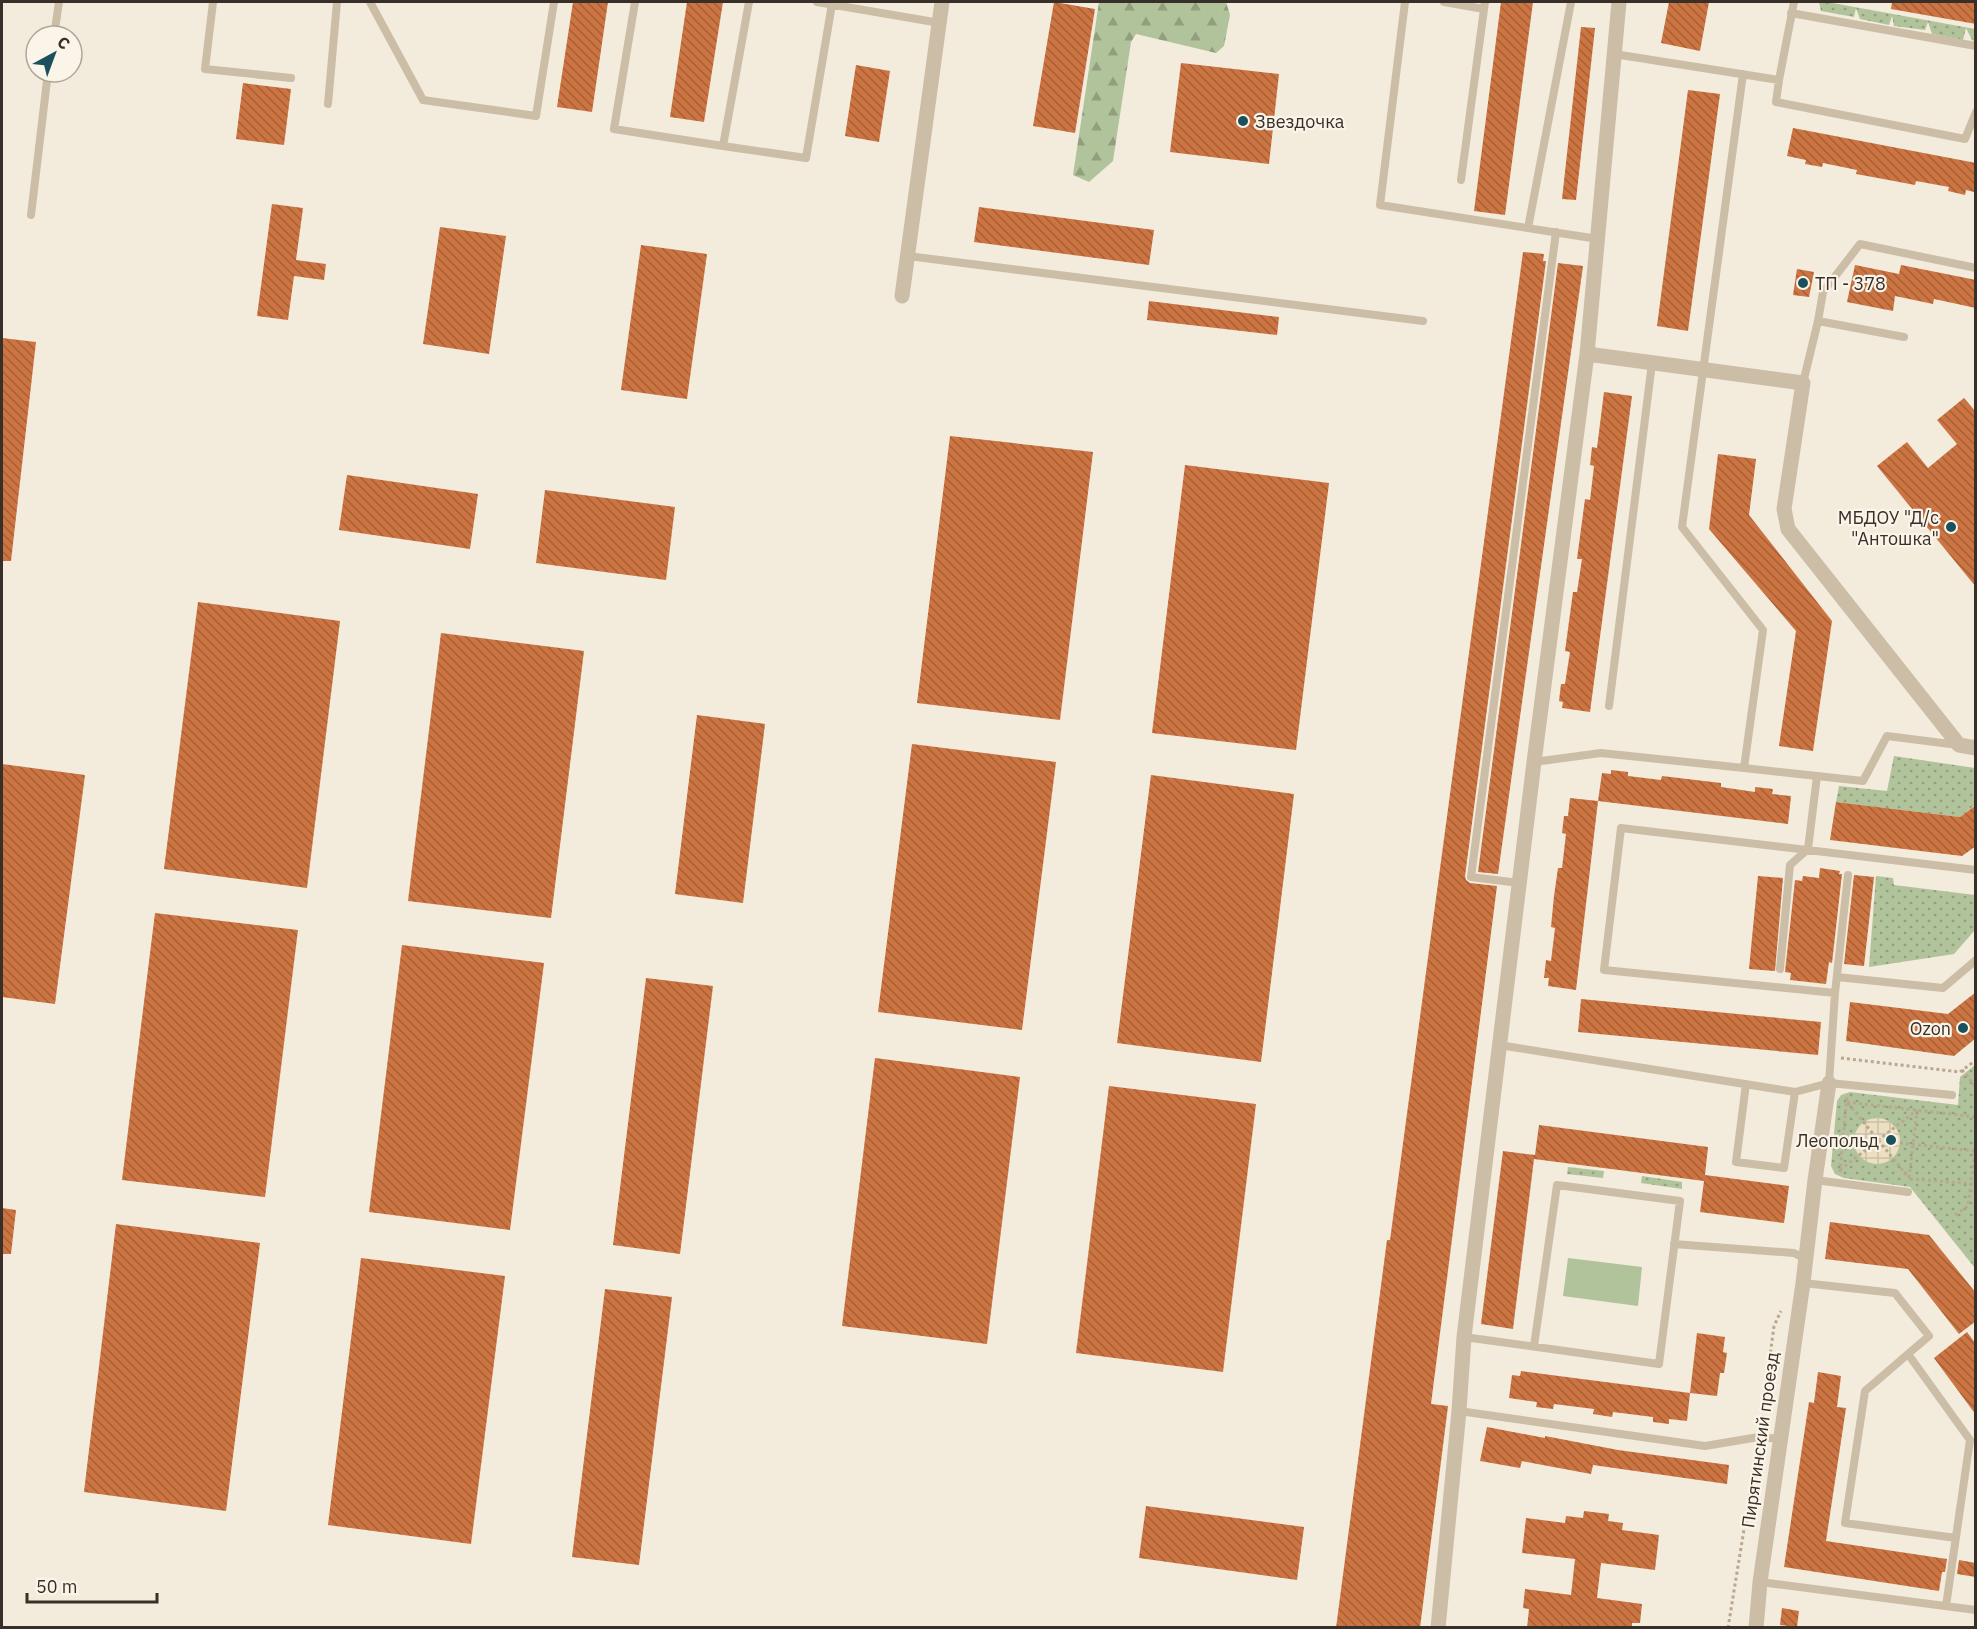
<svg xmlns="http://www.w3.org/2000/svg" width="1977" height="1629" font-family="'IBM Plex Sans',sans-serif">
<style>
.green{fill:url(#green-dots)}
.forest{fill:url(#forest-firs)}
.pitch{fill:#b1c39b}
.plaza{fill:url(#plaza-grid)}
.building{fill:url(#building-back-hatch)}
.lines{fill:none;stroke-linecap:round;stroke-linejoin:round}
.path{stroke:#b8a791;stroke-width:3;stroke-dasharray:3 3;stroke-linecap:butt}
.lane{stroke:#ccbda7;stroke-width:8}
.street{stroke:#ccbda7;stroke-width:15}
.poi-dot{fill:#1b505c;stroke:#fbf5e9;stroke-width:2}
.labels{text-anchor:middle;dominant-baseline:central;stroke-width:4.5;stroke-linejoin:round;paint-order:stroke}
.poi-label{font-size:18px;fill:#382f28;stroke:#fbf5e9;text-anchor:end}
.street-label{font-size:18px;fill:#382f28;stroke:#fbf5e9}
</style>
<defs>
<pattern id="green-dots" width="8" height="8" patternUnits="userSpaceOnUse" patternTransform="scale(1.5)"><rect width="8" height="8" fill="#b1c39b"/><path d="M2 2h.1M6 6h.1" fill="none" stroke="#919f7e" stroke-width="1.8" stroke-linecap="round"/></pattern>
<pattern id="forest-firs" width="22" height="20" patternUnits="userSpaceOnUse" patternTransform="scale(1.5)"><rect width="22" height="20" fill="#b1c39b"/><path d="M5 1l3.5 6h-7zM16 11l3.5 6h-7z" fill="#919f7e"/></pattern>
<pattern id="plaza-grid" width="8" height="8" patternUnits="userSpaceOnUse" patternTransform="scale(1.5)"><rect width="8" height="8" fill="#ecdfc2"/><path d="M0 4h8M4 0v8" fill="none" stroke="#cbc0a7"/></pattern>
<pattern id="building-back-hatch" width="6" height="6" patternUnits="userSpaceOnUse" patternTransform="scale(1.5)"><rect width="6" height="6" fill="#cc7442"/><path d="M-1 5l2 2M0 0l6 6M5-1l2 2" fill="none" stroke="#a76037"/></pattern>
</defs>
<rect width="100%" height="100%" fill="#f3ebdc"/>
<!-- green -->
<path class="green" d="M1819 2H1827L1975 29V41L1972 40 1966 28 1963 40 1932 34 1928 22 1925 30 1894 26 1892 16 1889 25 1860 19 1856 8 1854 17 1821 11Z
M1894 756 1975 768V805L1960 817 1836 802 1839 786 1887 791Z
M1876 876 1893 878 1894 885 1975 895V930L1954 954 1869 967Z
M1975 1065V1268L1910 1187 1844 1178 1835 1174 1831 1166 1837 1101 1841 1095 1850 1092 1958 1105 1960 1077Z
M1568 1167 1604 1171 1603 1178 1567 1174Z
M1642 1176 1682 1182V1189L1641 1183Z"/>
<!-- forest -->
<path class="forest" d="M1099 2H1226L1230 15 1224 46 1216 53 1136 34 1131 42 1113 161 1089 182 1073 175Z"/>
<!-- pitch -->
<path class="pitch" d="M1568 1258 1642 1267 1638 1306 1563 1296Z"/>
<!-- plaza -->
<path class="plaza" d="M1854 1141a23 23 0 1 1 46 0a23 23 0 1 1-46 0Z"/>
<!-- building -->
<path class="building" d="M573 2H608L592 112 557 107Z
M687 2H723L704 122 670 117Z
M1054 2 1095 9 1075 133 1033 126Z
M1501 2H1533L1505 215 1474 211Z
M1669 2H1709L1700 51 1661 43Z
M1892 2H1976V24L1891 9Z
M1581 27 1595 28 1576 200 1562 199Z
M1181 63 1279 74 1269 164 1170 152Z
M856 65 890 71 879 142 845 136Z
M243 83 291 89 284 145 236 139Z
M1688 90 1720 94 1688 331 1657 326Z
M1793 128 1976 163 1974 192 1966 190 1965 195 1948 191 1949 187 1916 181 1915 185 1878 178 1856 174 1857 170 1823 163 1822 167 1805 164 1806 160 1787 156Z
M272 204 303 208 296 260 326 264 324 280 294 276 288 320 257 316Z
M979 207 1154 230 1149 265 974 242Z
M440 227 506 236 489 354 423 344Z
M641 245 707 254 687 399 621 390Z
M1523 252 1544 254 1543 261H1546L1465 876 1466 880 1470 883 1497 886 1431 1404 1448 1406 1420 1628H1336L1387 1240H1390Z
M1558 263 1583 266 1498 874 1478 872Z
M1855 265 1899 274 1901 265 1976 280V308L1934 299 1933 304 1895 296 1893 311 1847 302Z
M1797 269 1814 272 1809 297 1793 295Z
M1149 301 1279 317 1277 335 1147 320Z
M2 338 36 342 11 561H2Z
M1604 392 1632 396 1590 712 1562 708 1563 702 1559 701 1561 684H1565L1570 652 1565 651 1573 592H1577L1582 559H1577L1585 499 1590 500 1594 466 1590 465 1592 447 1597 448Z
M1964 398 1976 412V587L1877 466 1907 442 1928 468 1957 444 1937 420Z
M950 436 1093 452 1060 720 917 703Z
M1718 454 1756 459 1749 515 1832 621 1813 751 1779 746 1796 631 1709 529Z
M1185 465 1329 483 1296 750 1152 733Z
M347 475 478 494 470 549 339 530Z
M545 490 675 507 666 580 536 563Z
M198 602 340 621 307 888 164 869Z
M441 633 584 651 551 918 408 901Z
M697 715 765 724 743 903 675 894Z
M912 744 1056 762 1022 1030 878 1012Z
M2 764 85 775 55 1004 2 997Z
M1611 770 1628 772V776L1661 780 1662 776 1721 783V787L1755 792V787L1773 789 1772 794 1791 796 1788 824 1598 801 1602 773 1611 774Z
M1151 775 1294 794 1261 1062 1117 1043Z
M1570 798 1598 801 1576 990 1548 986 1549 978H1544L1546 960 1551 961 1555 928 1551 927 1554 896 1558 868H1562L1566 834 1562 833 1564 816H1568Z
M1836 802 1960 817 1976 805V846L1962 856 1830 840Z
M1820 868 1840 871 1839 874H1842L1832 963 1829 962 1826 984 1790 980 1791 973 1785 972 1795 880 1802 881 1803 876 1819 878Z
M1854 875 1874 877 1864 966 1844 964Z
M1758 876 1783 878 1775 971 1749 969Z
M155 913 298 930 265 1197 122 1180Z
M402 945 544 963 510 1230 369 1212Z
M646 978 713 986 680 1254 613 1245Z
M1976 992V1038L1954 1056 1846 1041 1850 1002 1948 1014Z
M1581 999 1821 1022 1818 1055 1578 1032Z
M875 1058 1020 1077 987 1344 842 1326Z
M1109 1086 1256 1104 1223 1372 1076 1353Z
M1539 1125 1708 1147 1705 1175 1789 1186 1784 1223 1700 1212 1704 1181 1534 1159 1513 1329 1481 1324 1503 1151 1535 1155Z
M2 1208 16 1210 11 1254H2Z
M1830 1222 1929 1235 1976 1293V1321L1959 1334 1908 1269 1825 1259Z
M116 1224 260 1243 226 1511 84 1492Z
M361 1258 505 1276 471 1544 328 1525Z
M605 1289 672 1297 639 1565 572 1557Z
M1967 1332 1976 1344V1415L1934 1358Z
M1697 1333 1725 1337 1723 1352 1727 1353 1724 1373H1720L1717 1396 1690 1393Z
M1521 1371 1690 1393 1687 1421 1669 1419V1424L1653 1422V1417L1613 1412 1612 1417 1593 1414 1594 1409 1554 1404 1553 1409 1536 1407 1537 1402 1509 1398 1512 1375 1520 1376Z
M1818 1372 1841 1376 1837 1407 1846 1408 1826 1541 1947 1559 1945 1572H1942L1939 1591 1784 1567 1809 1402 1814 1403Z
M1487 1427 1545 1438V1436L1618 1450 1729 1465 1727 1484 1593 1465 1591 1474 1522 1461 1520 1468 1480 1461Z
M1146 1506 1304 1527 1297 1580 1139 1558Z
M1584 1511 1609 1514 1608 1521 1623 1523 1622 1530 1659 1535 1655 1570 1601 1563 1597 1598 1642 1604 1640 1623H1632V1628H1527L1529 1609 1523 1608 1525 1589 1571 1595 1575 1559 1522 1553 1526 1518 1565 1523 1566 1516 1583 1518Z
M1959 1560 1976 1563V1577L1957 1574Z
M1782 1608 1799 1611 1797 1627 1780 1625Z"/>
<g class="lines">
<!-- path -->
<path class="path" d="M1841 1058 1960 1072 1976 1060
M1962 1070 1976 1087
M1847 1102 1976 1117
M1848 1103 1909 1178
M1900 1143 1975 1151
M1840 1170 1917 1110
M1840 1172 1847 1095
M1909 1178 1917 1112
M1910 1179 1976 1184
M1955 1215 1968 1206 1976 1144
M1761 1424 1774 1326 1781 1311
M1728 1628 1757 1449"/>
<!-- lane -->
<path class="lane" d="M213 2 205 69 291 78
M370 2 423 100 536 116 554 2
M635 2 614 129 723 146 749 2
M817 2 940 23
M1405 2 1380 205 1598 239
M1444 2 1484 9
M1791 13 1976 46
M54 36 59 2
M1614 54 1779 80 1794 2
M1779 80 1776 102 1965 139 1976 112
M328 104 337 2
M723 146 806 158 832 4
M1461 180 1485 2
M31 215 48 72
M1528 228 1571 2
M908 256 1423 321
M1818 321 1904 337
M1803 383 1818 321 1823 292 1860 244 1976 268
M1609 706 1652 363
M1534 762 1601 753 1744 768 1763 630 1682 527 1743 74
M1744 768 1817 776
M1519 883 1471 877 1556 232
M1780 969 1790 865 1808 849 1817 776 1863 781 1887 736 1958 745
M1837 977 1943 988 1976 960
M1835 993 1604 970 1621 828 1976 870
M1499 1045 1795 1092 1829 1083 1952 1095
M1829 1083 1835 993 1848 875
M1746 1084 1736 1162 1784 1168 1795 1092
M1815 1180 1908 1192
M1674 1244 1794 1253 1806 1259
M1803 1283 1895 1293 1929 1336 1908 1354 1970 1440 1946 1606
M1464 1337 1659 1364 1680 1201 1557 1185 1534 1346
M1908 1354 1865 1391 1845 1523 1956 1538
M1459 1411 1705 1446 1759 1437 1780 1439
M1760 1582 1976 1610"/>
<!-- street -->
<path class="street" d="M902 296 942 2
M1587 354 1803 383 1784 509 1788 529 1959 745 1976 748
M1438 1628 1459 1411 1464 1337 1534 762 1587 354 1619 2
M1756 1628 1760 1582 1803 1283 1815 1180 1829 1083"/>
</g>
<!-- markers -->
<g class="poi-dot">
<circle cx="1243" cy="121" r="6"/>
<circle cx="1803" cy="283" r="6"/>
<circle cx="1951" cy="527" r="6"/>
<circle cx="1963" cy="1028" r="6"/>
<circle cx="1891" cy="1140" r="6"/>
</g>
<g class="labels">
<!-- poi labels -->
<g class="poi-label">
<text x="1255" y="121" text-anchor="start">Звездочка</text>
<text x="1815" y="283" text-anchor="start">ТП - 378</text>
<text x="1939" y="517">МБДОУ "Д/с<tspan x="1939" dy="21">"Антошка"</tspan></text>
<text x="1951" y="1028">Ozon</text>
<text x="1879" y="1140">Леопольд</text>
</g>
<!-- street labels -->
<g class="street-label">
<text transform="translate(1760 1440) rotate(-82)">Пирятинский проезд</text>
</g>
</g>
<!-- border -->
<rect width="1977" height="1629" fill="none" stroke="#382f28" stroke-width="6"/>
<!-- north arrow -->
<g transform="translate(54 54) rotate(41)"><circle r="28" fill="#fbf5e9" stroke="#ada69c" stroke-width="1.5"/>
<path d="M0-4.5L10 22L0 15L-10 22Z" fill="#1b505c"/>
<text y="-9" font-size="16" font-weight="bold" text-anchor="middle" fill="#382f28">С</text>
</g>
<!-- scale -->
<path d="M27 1593v9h130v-9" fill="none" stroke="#382f28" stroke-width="3"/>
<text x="36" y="1593" font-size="18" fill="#382f28" stroke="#fbf5e9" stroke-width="4.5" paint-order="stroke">50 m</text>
</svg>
